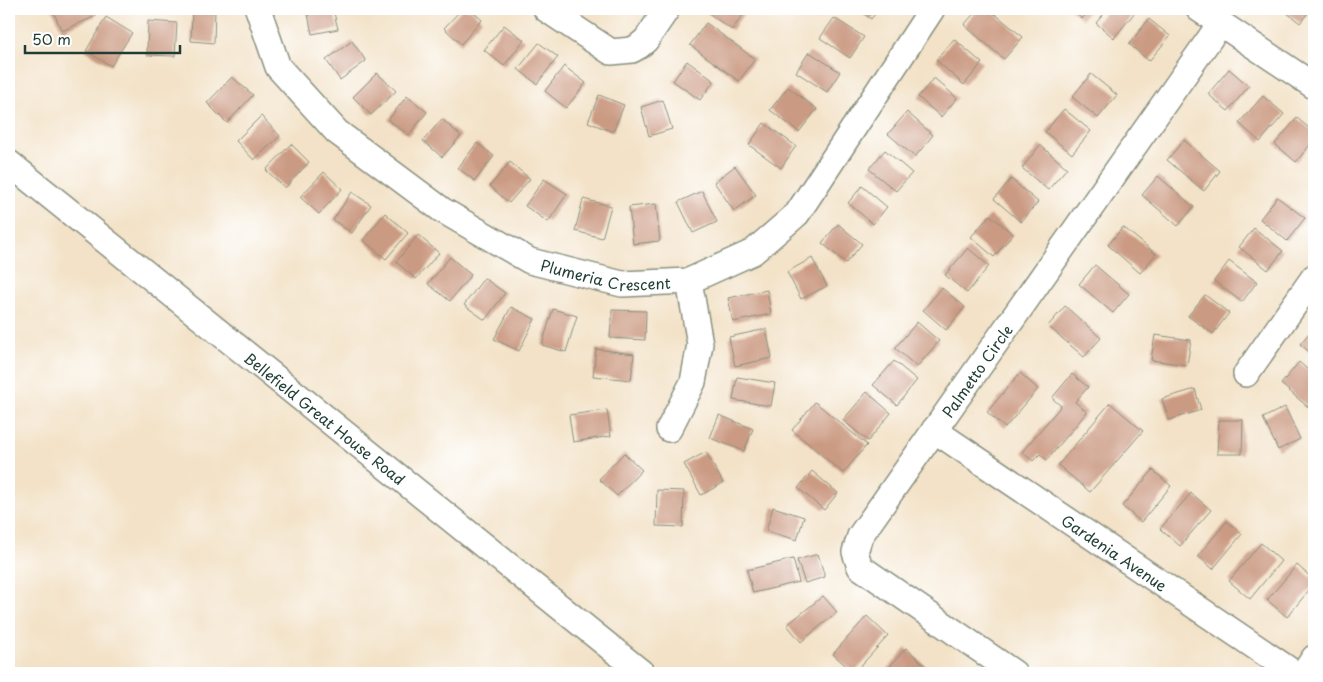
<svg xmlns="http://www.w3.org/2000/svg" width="1323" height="682" font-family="'Playpen Sans',sans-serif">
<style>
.building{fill:#cb9a82}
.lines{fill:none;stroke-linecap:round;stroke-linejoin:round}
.minor-casing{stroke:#89907e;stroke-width:28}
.minor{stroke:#fff;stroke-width:25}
.labels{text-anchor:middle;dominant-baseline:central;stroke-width:5;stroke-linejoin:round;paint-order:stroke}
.street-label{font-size:15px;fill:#1f3d34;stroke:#fff}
</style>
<rect width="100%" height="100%" fill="#fff"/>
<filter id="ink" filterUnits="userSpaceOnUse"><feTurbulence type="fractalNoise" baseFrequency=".02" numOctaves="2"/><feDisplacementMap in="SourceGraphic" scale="10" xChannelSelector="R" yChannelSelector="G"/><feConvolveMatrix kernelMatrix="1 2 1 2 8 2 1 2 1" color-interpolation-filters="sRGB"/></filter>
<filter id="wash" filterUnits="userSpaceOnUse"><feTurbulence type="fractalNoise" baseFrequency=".0096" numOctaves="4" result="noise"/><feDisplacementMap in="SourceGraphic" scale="20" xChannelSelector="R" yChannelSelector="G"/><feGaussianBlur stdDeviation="1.12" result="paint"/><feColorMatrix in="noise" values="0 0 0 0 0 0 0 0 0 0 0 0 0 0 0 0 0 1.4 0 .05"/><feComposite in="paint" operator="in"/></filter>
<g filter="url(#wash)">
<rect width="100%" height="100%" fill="#f3e2c7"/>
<g id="blocks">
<!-- building -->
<path class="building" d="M52 9H92L96 16 62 31Z
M192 9H215L214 43 191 41Z
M307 9H333L338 29 312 34Z
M462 9H470L482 20 461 44 444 28Z
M709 9H747L732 30 707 12Z
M857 9H879L871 19Z
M978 9H989L1023 37 1004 59 964 25Z
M1070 9H1091L1082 19Z
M1108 9H1134L1136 11 1114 38 1096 23Z
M1282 9H1311L1300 23Z
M106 17 132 33 111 66 86 51Z
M834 18 864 37 850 58 820 38Z
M1149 19 1170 36 1149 61 1129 44Z
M148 21 177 23 175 56 147 55Z
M706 23 755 59 739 81 690 45Z
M504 25 524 40 504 66 484 50Z
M954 39 982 63 964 85 936 60Z
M352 41 366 61 340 80 326 60Z
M539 43 558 57 537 84 518 69Z
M809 52 840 72 827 92 796 72Z
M687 61 714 81 700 100 673 81Z
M564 66 586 83 566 108 545 91Z
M1229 69 1249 86 1228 111 1208 94Z
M377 73 396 91 371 115 353 97Z
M1091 74 1117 95 1098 118 1072 97Z
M232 77 253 95 227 123 207 103Z
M934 78 957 98 941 117 918 97Z
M788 87 817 109 799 132 770 110Z
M599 95 624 105 613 132 588 122Z
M407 96 427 112 409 135 388 120Z
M1263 96 1284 114 1260 142 1239 123Z
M663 100 672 129 649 136 641 107Z
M1064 109 1091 131 1072 154 1045 132Z
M907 112 933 135 915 157 888 134Z
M261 116 280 136 254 160 236 141Z
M1297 118 1314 132V140L1296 162 1275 144Z
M442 119 461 136 442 157 423 141Z
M764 123 796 146 781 168 749 145Z
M1184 140 1220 171 1204 191 1167 160Z
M477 143 494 156 475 181 458 168Z
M291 144 309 162 285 188 266 170Z
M1040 145 1067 168 1048 190 1022 168Z
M885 150 912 173 896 191 869 169Z
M510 162 530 179 509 203 490 186Z
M735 166 756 195 734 211 714 182Z
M324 172 342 189 319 214 300 197Z
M1158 176 1194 207 1178 226 1142 195Z
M544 179 567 194 548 222 525 206Z
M1011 179 1038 202 1021 222 994 199Z
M862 186 887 207 873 224 848 203Z
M702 191 717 222 693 233 678 202Z
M352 192 371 205 352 233 333 220Z
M1277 197 1305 218 1287 241 1260 219Z
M583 199 611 206 602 238 575 231Z
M656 204 660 241 633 244 629 207Z
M385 213 408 233 386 259 363 240Z
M990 215 1013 234 994 257 971 237Z
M838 224 862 244 846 263 822 243Z
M1123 227 1156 254 1140 273 1108 245Z
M1254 228 1283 251 1268 270 1239 247Z
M418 235 439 253 416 279 396 262Z
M968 248 989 266 967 293 945 275Z
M450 257 471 275 450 301 428 284Z
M812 258 827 286 801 299 787 272Z
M1229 261 1257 282 1242 302 1214 281Z
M1095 265 1129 294 1113 313 1079 284Z
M484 278 505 293 485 320 464 305Z
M942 288 965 307 946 330 923 310Z
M767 290 771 314 733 322 728 298Z
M1205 295 1229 313 1213 334 1188 316Z
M1065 306 1101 338 1084 357 1048 326Z
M511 307 535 319 519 351 494 339Z
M553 309 577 316 566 352 542 345Z
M612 310 646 311 645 340 610 338Z
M917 322 939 341 917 367 895 348Z
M1314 327V356L1300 344Z
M766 329 772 358 735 366 729 337Z
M1155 335 1191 340 1187 365 1151 360Z
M596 349 634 354 631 380 593 376Z
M894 361 917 380 897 405 873 385Z
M1299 362 1314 375V399L1308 407 1281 384Z
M1020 373 1038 389 1005 428 987 412Z
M1072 374 1088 387 1075 402 1087 412 1047 460 1040 454 1033 461 1022 452 1061 406 1052 398Z
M737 377 775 383 771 406 733 400Z
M1195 389 1201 410 1169 420 1162 399Z
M867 392 891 413 868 441 843 420Z
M815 402 867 445 843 473 792 430Z
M1110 403 1143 431 1090 492 1058 465Z
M1285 407 1300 439 1278 450 1263 418Z
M607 410 611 436 573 442 569 415Z
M719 415 753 429 744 451 710 438Z
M1219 420H1243L1242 454H1217Z
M706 452 723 483 701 495 684 464Z
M624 453 642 470 617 496 599 479Z
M1153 470 1171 486 1141 522 1122 506Z
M812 471 838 493 824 510 798 488Z
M657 490 684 491 683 527 656 526Z
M1191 493 1211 510 1180 546 1160 529Z
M773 507 804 517 797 540 766 531Z
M1227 521 1242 534 1213 569 1198 556Z
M1261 543 1281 561 1250 599 1229 581Z
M818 554 825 577 805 583 797 560Z
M793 559 799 582 753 593 747 570Z
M1297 565 1314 580V584L1287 617 1267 600Z
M823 596 837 612 801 642 787 625Z
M867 616 888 636 854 673 833 654Z
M906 648 928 668 924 673H884Z"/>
</g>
</g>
<g filter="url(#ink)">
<use href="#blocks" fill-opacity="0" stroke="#89907e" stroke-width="1"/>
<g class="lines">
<!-- minor casing -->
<g class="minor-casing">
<g id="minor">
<path id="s1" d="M258 9 278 67 337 132 442 210 530 261 622 284 689 281 753 252 797 214 932 9"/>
<path d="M546 9 611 52 632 50 639 46 646 40 667 9"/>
<path d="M1199 9 1314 86"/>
<path id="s2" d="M9 163 642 673"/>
<path d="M1246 374 1314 277"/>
<path d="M669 429 693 382 700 344 689 281"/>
<path id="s3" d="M934 430 1294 673"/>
<path id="s4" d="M1014 673 860 567 855 552 860 536 1220 24"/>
<path d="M1304 673 1314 658"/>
</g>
</g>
<!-- minor -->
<use href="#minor" class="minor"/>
</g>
</g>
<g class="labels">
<!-- street labels -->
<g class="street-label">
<text stroke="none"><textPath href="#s1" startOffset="459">Plumeria Crescent</textPath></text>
<text stroke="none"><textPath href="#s4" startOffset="422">Palmetto Circle</textPath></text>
<text stroke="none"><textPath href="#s2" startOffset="406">Bellefield Great House Road</textPath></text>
<text stroke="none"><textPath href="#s3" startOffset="218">Gardenia Avenue</textPath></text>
</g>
</g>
<!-- margin -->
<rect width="1323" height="682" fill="none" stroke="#fff" stroke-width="30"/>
<!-- scale -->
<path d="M25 45v8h155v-8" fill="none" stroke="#1f3d34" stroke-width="2.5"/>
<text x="32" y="45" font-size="15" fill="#1f3d34" stroke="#ffffff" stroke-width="4" paint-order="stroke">50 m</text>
</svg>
